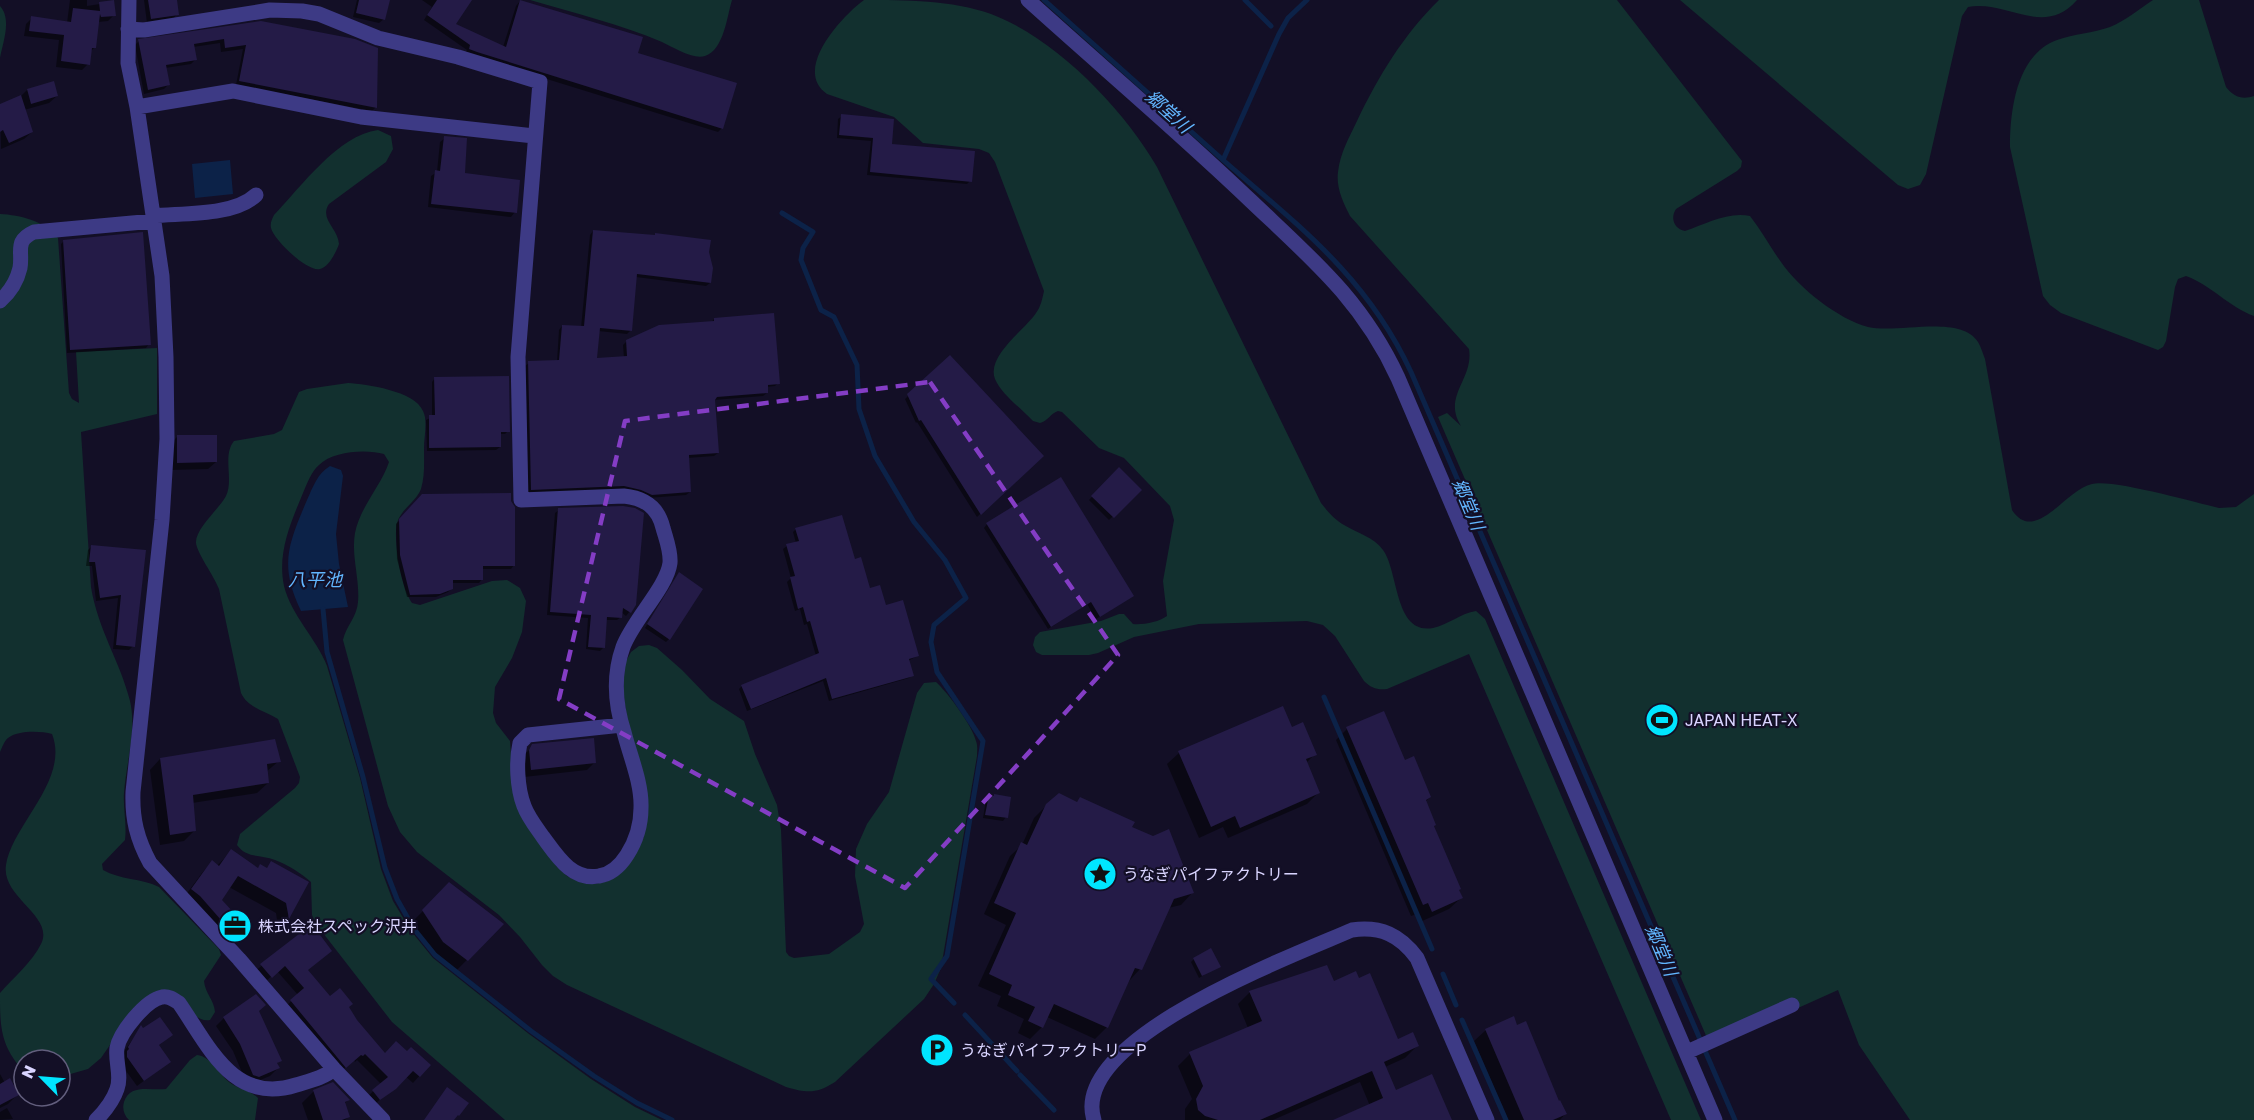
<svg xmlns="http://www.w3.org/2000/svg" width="2254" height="1120" font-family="'Golos Text','Noto Sans JP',sans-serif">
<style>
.green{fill:#12302f}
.water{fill:#0c2248}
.shadow{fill:#0007}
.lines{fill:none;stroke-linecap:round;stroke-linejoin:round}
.stream{stroke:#0c2248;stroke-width:5}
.building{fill:#241b47}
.minor{stroke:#3d3a85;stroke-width:15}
.marked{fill:none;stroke:#843dc5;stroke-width:4.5;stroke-dasharray:12 8;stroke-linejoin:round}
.labels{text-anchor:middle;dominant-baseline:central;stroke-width:4.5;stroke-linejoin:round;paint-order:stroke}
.poi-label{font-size:16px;fill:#d9d4ff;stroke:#130f26;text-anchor:start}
.water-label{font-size:18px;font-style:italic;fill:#62b6ff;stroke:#130f26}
</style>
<rect width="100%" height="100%" fill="#130f26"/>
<!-- green -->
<path class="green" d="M530 0H732C727 16 724 50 705 56 693 60 673 47 662 42 620 24 574 13 530 0Z
M864 0C905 0 952 0 991 14 1055 38 1123 108 1157 167L1321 503C1328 512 1334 519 1344 525 1357 533 1374 537 1383 550 1399 572 1394 635 1433 628 1448 625 1461 613 1476 611L1485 619 1701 1120H1671L1469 654 1387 689C1377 690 1371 688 1364 681L1335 636 1323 625 1307 621 1199 624 1134 637 1098 653 1089 655H1042L1036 652 1033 645 1035 637 1040 632 1101 621 1119 614H1124L1133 624C1143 625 1159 622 1167 616L1163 581 1174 520 1170 506 1124 458 1099 448 1062 412 1058 411C1050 414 1048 421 1040 423L1033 421C1021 408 1002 395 995 379 986 356 1025 330 1036 313 1041 306 1042 300 1044 291L995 162 989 153 979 149 923 143 894 117 827 94C792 70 842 16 864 0Z
M1439 0H1617L1742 161 1741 167 1737 171 1676 209C1670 218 1674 229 1685 231 1705 224 1729 211 1750 216 1762 231 1770 247 1781 262 1799 288 1838 319 1868 327 1898 334 1960 314 1978 342 1981 347 1983 354 1985 359L2012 510C2035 545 2065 490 2092 484 2113 479 2193 502 2219 508L2236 507 2254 494V1120H1910L1859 1045 1838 990 1711 1047 1438 417 1447 413 1461 426C1442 396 1474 379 1469 349L1350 216C1343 202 1336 188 1338 172 1340 153 1349 138 1357 121 1378 77 1404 34 1439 0Z
M1680 0H2077C2044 38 2007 0 1968 7L1962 16 1926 174 1920 185 1908 189 1898 185Z
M2153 0H2199L2226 87C2234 97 2242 100 2254 96V316C2229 307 2211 285 2186 276L2178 279 2175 287 2166 341 2163 347 2158 350 2061 313 2050 305 2043 296 2010 147C2010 111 2016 55 2057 40 2074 34 2093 33 2110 27 2125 21 2139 9 2153 0Z
M0 6C12 19 3 42 0 58Z
M378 130 391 136 393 149 386 162 329 204C319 219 338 228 339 244 336 252 329 267 320 269 307 272 274 240 271 228 270 223 272 219 274 215 301 187 338 135 378 130Z
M0 214C20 215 45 221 58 238L69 393 72 399 79 403 76 352 157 348V414L81 432 91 587C98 630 120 661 130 701 137 730 126 764 124 793 123 809 127 824 125 840L102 864 103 870C120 880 141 878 159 887L219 949 221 955 204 981C205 993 214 1000 215 1012L210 1020C188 1023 192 993 162 990L112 1042 101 1058 88 1069 60 1077V1060H24V1072C0 1045 0 1027 0 993 13 978 32 962 41 944 55 916 1 898 6 865 12 825 70 780 52 734 41 731 18 730 8 738 4 741 2 748 0 752Z
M348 383C366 384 415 391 423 411 428 421 424 437 424 448 424 461 425 476 421 489 416 502 401 509 397 523 393 541 401 588 412 603L420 605 492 581 507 580 520 588 526 601 522 632 512 658 495 687 493 713 496 723 510 741 514 795 556 866 567 876 580 882 594 884 608 881 644 837 623 690 625 663 631 652 639 646 649 645 657 648 682 670 710 699 744 721 755 754 777 805 781 830 786 952 789 956 794 958 829 954 860 932 864 924 855 876 856 849 867 824 889 792 917 693 924 683 936 682C948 693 972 725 976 741 978 746 977 751 977 756L941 968 934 984 924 999 835 1082C816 1094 807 1093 786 1087L567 985 553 976 542 965 520 937 499 915 417 852 400 832 388 806 343 640C346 626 357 617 358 602 360 579 351 556 355 533 360 507 381 486 389 462L384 454C366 449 333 451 319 465 311 472 307 484 303 493 291 522 277 553 284 586 291 615 316 638 327 666L360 778 381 869 393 901 411 931 433 958 529 1034 591 1079 635 1107 662 1120H505L392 1022 316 924 312 915 311 882C301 873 288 865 275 860 261 854 247 859 237 845L240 834 295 788 299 783 300 777 278 719C265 711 248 708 241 693L219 589C214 576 197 553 196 543 195 529 219 509 226 496 234 479 222 456 234 441L274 434 282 430 299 392 307 389Z
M197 1055C212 1057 217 1072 229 1082 238 1089 250 1090 258 1098L255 1120H129C124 1115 122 1109 124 1102 130 1083 151 1091 166 1089L190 1060Z"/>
<!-- water -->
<path class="water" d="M230 160 233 194 195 198 192 164Z
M330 466 341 470 343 476 336 534 339 564 348 607 301 611C279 565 288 545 307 500 313 487 317 474 330 466Z"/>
<!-- shadow -->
<path class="shadow" d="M70 0H87V6L113 2 114 15 108 21 98 22 94 48 90 52 88 64 82 70 56 67 59 40 24 36 26 24 32 18 67 23Z
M144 0H177V14L173 19 147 23Z
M357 0H389L384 19 379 23 353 17Z
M422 0H467L454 24 503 47 516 6 520 1 636 54 722 128 718 132 472 56 465 53 467 50 424 20 432 7Z
M261 23 376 107 372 111 236 85 243 49 221 52 220 43 193 47 195 60 191 64 165 68 168 85 164 89 144 94 135 45 139 41Z
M27 90 57 96 49 103 24 110 32 132 24 139 1 149 0 106 20 97Z
M842 116 890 145 970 181 967 184 867 175 871 141 837 138 838 119Z
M445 138 463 175 515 212 511 217 428 207 431 176 437 172 440 142Z
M593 231 653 237 656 234 707 253 710 283 706 286 636 277 631 330 627 334 598 331 595 360 624 358 623 345 627 341 711 323 714 319 778 383 775 386 766 387 767 393 763 396 714 400 718 453 714 456 687 458 690 492 686 495 648 498 528 492 525 366 529 363 557 362 559 330 562 326 581 328 590 235Z
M64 241 149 344 146 348 67 353 61 244Z
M950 357 1042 456 977 517 917 422 916 423 905 399Z
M435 378 508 431 505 434H499L500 447 496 450 427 451 426 420 432 417V382Z
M177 437 216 462 208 469 170 470V444Z
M1119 469 1140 490 1109 520 1089 500Z
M423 496 514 565 511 569H482V579L479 583H452V588L448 592 436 597H407L397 559 396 524Z
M559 510 635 605 626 616 621 612V617L617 620H606L604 647 600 651 586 649 588 618 547 615 555 513Z
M987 524 1128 599 1096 619 1087 604 1048 629 984 528Z
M796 529 853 561 869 590 884 607 917 656 908 661 912 675 909 678 829 701 823 681 747 711 739 689 742 686 816 656 807 624 804 625 800 609 795 611 787 582 791 578 783 549 787 546 796 543 793 532Z
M92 546 145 552 133 646 129 650 113 649 118 598 96 601 92 566H86L88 550Z
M676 578 669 639 666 642 645 628Z
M1347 729 1404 762 1430 797 1425 802 1461 898 1449 909 1420 922 1417 914 1411 916 1336 740Z
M533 746 595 762 587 770 524 777 525 754Z
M1179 753 1315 754 1306 763 1319 792 1307 804 1228 838 1223 827 1199 838 1167 764Z
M160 759 279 761 266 772 268 783 257 793 192 803 195 830 184 841 160 845 150 770Z
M989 796 1006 817 1003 821 983 818 986 800Z
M1080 799 1130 827 1192 893 1181 905 1168 908 1140 969 1129 981 1107 1027 1095 1039 1047 1017 1042 1027 1030 1039 1018 1033 1024 1019 997 1006 1001 996 978 986 1006 925 984 914 1010 856 1022 845 1034 818 1047 805 1076 803Z
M231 851 257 869 260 866 266 869 272 863 307 883 287 918 278 927 276 913 229 887 220 900 244 926 224 945 182 900 202 873 212 862 217 866Z
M450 884 502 924 456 971 432 954 411 923Z
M311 926 307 971 329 999 348 1008 356 1021 384 1055 407 1053 429 1065 413 1083 405 1076 373 1106 366 1098 381 1084 357 1060 355 1062 354 1060 339 1073 284 1008 298 995 277 971 264 983 254 972Z
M1194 959 1219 966 1199 978 1191 962Z
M1333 983 1397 1041 1417 1046 1405 1058 1385 1067 1395 1092 1449 1120H1341L1370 1106 1360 1082 1273 1120H1185V1109L1192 1099 1178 1066 1190 1054 1248 1028 1238 1004 1250 992Z
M258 1011 280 1060 276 1064 278 1068 270 1076 250 1084 246 1082 233 1051 216 1026 224 1018Z
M141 1028 171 1035 158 1046 169 1062 137 1086 121 1064 122 1054Z
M1486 1030 1558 1103 1565 1114 1560 1120H1508L1474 1041Z
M0 1074 5 1083 17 1095 8 1104 0 1108Z
M314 1091 348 1100 344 1104 348 1117 345 1120H308L302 1103Z
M7 1108 13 1119 0 1120V1112Z"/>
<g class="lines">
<!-- stream -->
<path class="stream" d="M1044 0C1104 53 1163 107 1223 160 1300 227 1367 277 1411 372L1735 1120
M1245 0 1271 26
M1223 160 1279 34 1288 18 1307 0
M782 213 813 232 803 248 801 260 821 310 834 317 857 365 859 409 875 456 914 522 945 560 966 598 934 625 931 642 937 672 983 741 947 956 931 979 954 1003
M323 609 327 652 363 777 385 868 397 899 414 929 435 955 531 1031 594 1076 637 1103 672 1120
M1324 697 1432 949
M1443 974 1456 1005
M965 1015 1017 1071
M1462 1020 1506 1120
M1020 1075 1054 1110"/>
</g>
<!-- building -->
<path class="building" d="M114 0 116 16 101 17 100 14 96 48H92L90 65 61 61 64 35 29 31 31 16 71 22 73 8 100 11 99 2Z
M148 0H177L179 15 151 19Z
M359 0H390L385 20 356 13Z
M437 0H472L456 24 506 47 520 0 643 37 638 53 737 83 723 129 477 52 469 49 470 45 427 15Z
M261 21 355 39 378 48 377 108 239 81 246 45 225 48 224 39 194 44 197 60 166 65 170 85 148 90 138 39Z
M54 81 58 96 31 104 27 89Z
M21 95 33 132 9 143 3 130 0 132V104Z
M841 114 894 119 892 144 975 151 972 182 870 172 873 138 839 135Z
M444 136 467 138 465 173 520 180 517 213 431 204 435 170 440 171Z
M593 230 655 235V233L711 240 709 252 713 268 711 283 637 274 632 331 600 328 597 358 627 356 626 340 659 325 714 321V318L774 313 780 384 768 385V393L717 397 715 400 719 453 689 455 691 492 652 495 641 490 624 486 531 490 528 361 559 360 562 325 584 326Z
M143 232 151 345 70 350 63 240Z
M950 355 1044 456 981 515 921 420 919 421 907 394Z
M509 376 510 432H501V447L429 448V415H435L434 377Z
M177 435H217V462L177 463Z
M1119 467 1142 490 1114 518 1091 496Z
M1061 477 1134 596 1100 617 1091 602 1051 627 986 523Z
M511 493V501L515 507V566H483V580H453V589L440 594 410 595 400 555 399 519 422 494Z
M623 506 635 508 644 513 636 605 631 613 623 608 622 618 607 617 605 648 588 647 591 615 550 612 558 508Z
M842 515 855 559 861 557 870 588 880 585 886 605 903 600 919 656 909 659 914 676 832 699 826 678 751 709 741 685 819 653 810 621 807 622 803 607 798 609 790 577 795 576 786 544 799 541 795 528Z
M91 545 146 550 135 647 116 645 121 595 100 598 95 562H89Z
M679 572 703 589 670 640 647 624Z
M1283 706 1292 727 1303 722 1317 755 1306 759 1320 793 1240 828 1235 816 1211 827 1178 751Z
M1384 711 1405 760 1414 756 1431 797 1426 800 1436 825 1434 826 1461 889 1459 890 1463 898 1432 912 1428 903 1423 905 1346 727Z
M594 738 596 763 531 770 529 750 532 744Z
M275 739 281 762 267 764 269 783 193 795 196 831 170 835 160 758Z
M1059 793 1077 802 1080 797 1135 822 1132 827 1153 836 1169 829 1194 893 1174 899 1142 970 1135 968 1108 1028 1054 1004 1043 1028 1028 1021 1035 1007 1008 995 1012 985 989 974 1016 913 994 903 1021 842 1027 845 1046 804Z
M994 794 1011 797 1008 818 985 815 989 795 994 796Z
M231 849 258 868 260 864 267 868 271 861 309 882 289 919 286 903 238 876 222 900 246 926 235 936 200 896 191 889 212 860 219 866Z
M449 882 504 924 468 961 443 942 422 910Z
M312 924 332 951 308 970 330 996 340 988 353 1004 349 1007 357 1020 385 1053 396 1041 407 1051 411 1047 431 1065 420 1077 413 1071 396 1089 380 1100 372 1090 388 1077 365 1054 363 1056 361 1055 346 1068 290 1000 304 988 285 966 272 978 260 964Z
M1211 948 1221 967 1202 976 1193 958Z
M1327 965 1334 981 1356 971 1359 978 1370 973 1398 1039 1413 1032 1419 1046 1384 1062 1396 1090 1432 1074 1452 1120H1333L1383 1098 1372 1071 1260 1120H1218L1205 1116 1198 1110 1196 1099 1203 1086 1189 1052 1262 1021 1249 991Z
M256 994 266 1005 259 1011 282 1061 277 1063 280 1068 259 1077 253 1075 240 1044 223 1017Z
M1514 1016 1517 1025 1526 1021 1559 1101 1560 1100 1567 1114 1553 1120H1524L1485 1029Z
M160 1017 173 1035 159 1045 171 1062 144 1081 127 1057V1051L129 1049 128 1047 141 1025 143 1028Z
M10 1078 19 1095 0 1105V1084Z
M333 1082 350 1100 345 1102 350 1117 342 1120H323L313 1090Z
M447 1087 469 1103 459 1116 458 1115 454 1120H424Z"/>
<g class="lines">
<!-- minor -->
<path class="minor" d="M129 0 128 63 137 107 162 276 166 357 167 439 162 520 133 792C132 819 137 839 150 863L239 959 334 1069 383 1120
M1028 0C1102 67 1179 132 1251 201 1312 259 1362 300 1398 378L1715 1120
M128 29 144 30 270 10 302 11 319 14 378 38 458 57 540 82 518 357 521 500 624 496C644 498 658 507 663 528 666 539 671 551 670 563 667 587 633 620 623 647 613 675 615 704 624 732 630 756 642 783 641 808 641 825 636 841 627 855 620 866 612 874 599 876 572 881 557 856 543 837 536 827 528 817 524 806 517 788 516 761 520 743L528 735 622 725
M137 107 233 91 361 117 534 136
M153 216C183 213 234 216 256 195
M0 301C10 292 17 281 20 268 23 251 14 241 34 232L154 221
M1687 1052 1792 1005
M96 1120C105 1111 113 1101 117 1089 122 1076 115 1062 117 1048 120 1032 146 1000 162 997 169 996 173 999 179 1003 209 1046 233 1105 296 1085 309 1081 324 1078 334 1069
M1094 1120C1068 1039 1295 955 1352 930 1381 926 1400 935 1417 958L1487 1120"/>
</g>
<!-- marked area -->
<path class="marked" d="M930 382 1118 655 905 888 559 699 625 421Z"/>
<!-- icons -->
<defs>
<g id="stadium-disc" transform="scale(1.725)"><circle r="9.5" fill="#00e5ff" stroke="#130f26"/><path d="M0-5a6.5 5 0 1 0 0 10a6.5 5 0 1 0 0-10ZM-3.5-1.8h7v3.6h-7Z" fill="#111"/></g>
<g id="sight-disc" transform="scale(1.725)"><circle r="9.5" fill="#00e5ff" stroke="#130f26"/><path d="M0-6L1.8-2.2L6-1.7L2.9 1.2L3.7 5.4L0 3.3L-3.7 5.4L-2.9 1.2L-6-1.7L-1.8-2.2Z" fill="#111"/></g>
<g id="office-disc" transform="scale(1.725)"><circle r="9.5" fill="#00e5ff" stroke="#130f26"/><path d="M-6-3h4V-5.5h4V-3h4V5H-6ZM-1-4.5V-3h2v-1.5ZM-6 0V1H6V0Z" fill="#111"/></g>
<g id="parking-disc" transform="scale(1.725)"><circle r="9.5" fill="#00e5ff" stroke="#130f26"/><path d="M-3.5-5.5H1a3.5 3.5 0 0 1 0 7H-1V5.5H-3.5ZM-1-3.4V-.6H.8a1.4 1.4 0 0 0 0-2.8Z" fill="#111"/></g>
</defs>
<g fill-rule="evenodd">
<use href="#stadium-disc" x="1662" y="720"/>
<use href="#sight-disc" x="1100" y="874"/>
<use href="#office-disc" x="235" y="926"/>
<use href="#parking-disc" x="937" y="1050"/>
</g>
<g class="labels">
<!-- poi labels -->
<g class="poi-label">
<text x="1685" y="720">JAPAN HEAT-X</text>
<text x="1123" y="874">うなぎパイファクトリー</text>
<text x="258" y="926">株式会社スペック沢井</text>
<text x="960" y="1050">うなぎパイファクトリーP</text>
</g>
<!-- water labels -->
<g class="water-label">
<text transform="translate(1169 111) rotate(42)">郷堂川</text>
<text transform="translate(1469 504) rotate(67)">郷堂川</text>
<text x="315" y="579">八平池</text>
<text transform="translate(1662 950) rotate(67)">郷堂川</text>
</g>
</g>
<!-- north arrow -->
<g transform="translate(42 1078) rotate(295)"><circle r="28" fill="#130f26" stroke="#625e7d" stroke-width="1.5"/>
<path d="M0-4.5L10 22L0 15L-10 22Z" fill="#00e5ff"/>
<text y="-9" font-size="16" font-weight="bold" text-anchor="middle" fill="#d9d4ff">N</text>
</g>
</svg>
